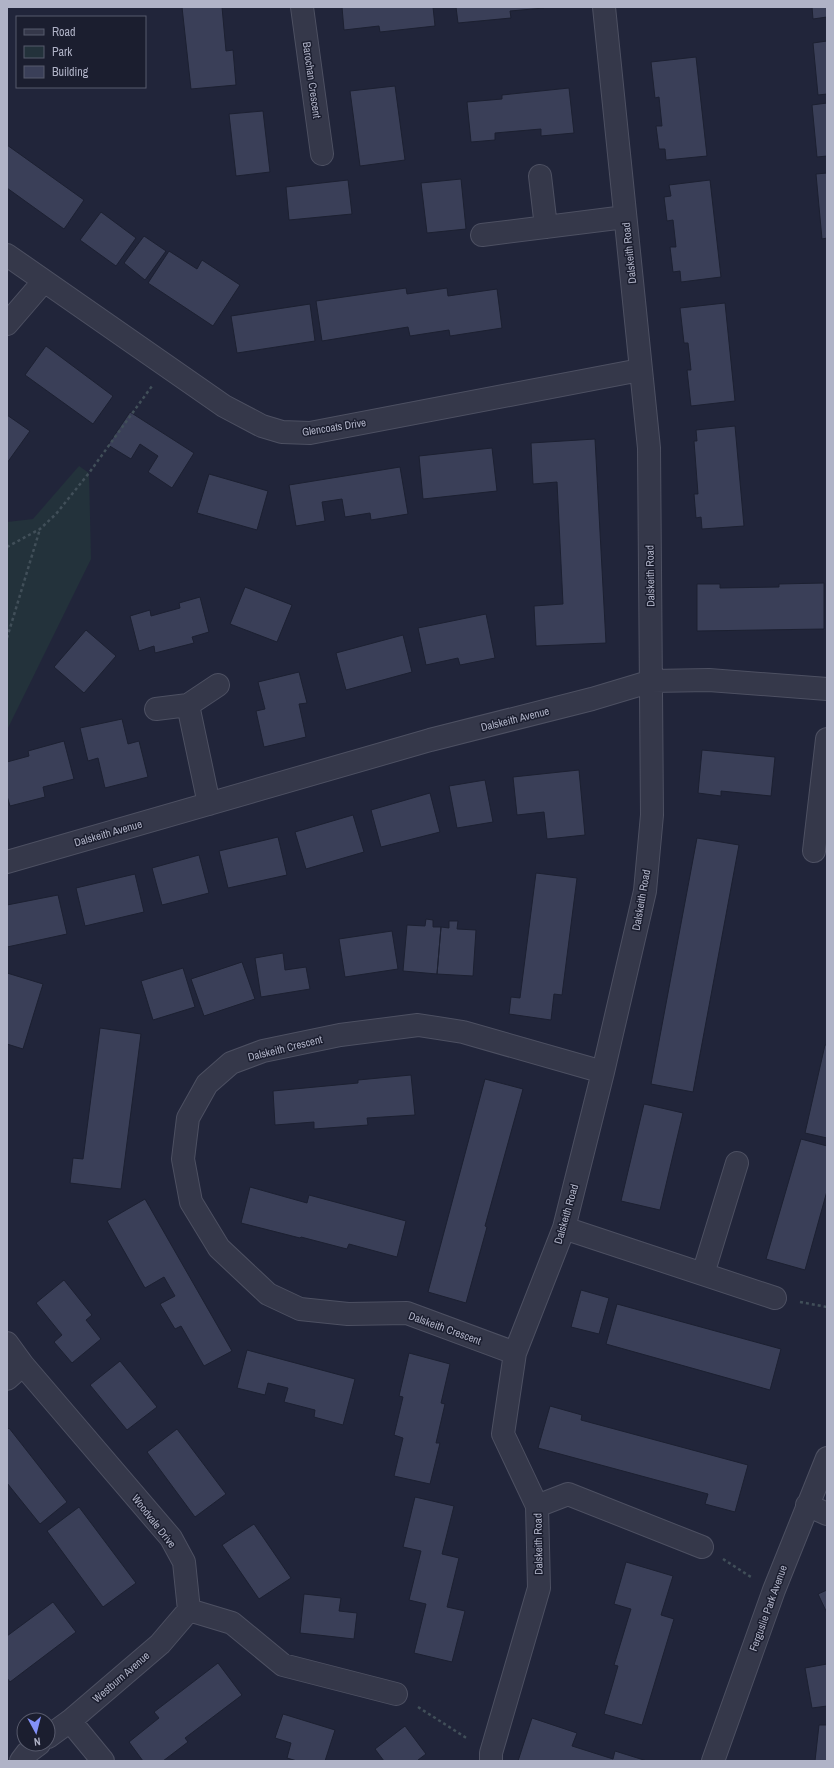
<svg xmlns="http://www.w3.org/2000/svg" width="834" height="1768" font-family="'Archivo Narrow',sans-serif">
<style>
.green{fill:#23323b}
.building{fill:#3a3f58;stroke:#1c2031}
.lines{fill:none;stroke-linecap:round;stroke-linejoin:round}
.minor-casing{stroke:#4d5062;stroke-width:24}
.path{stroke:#414f59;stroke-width:2.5;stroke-dasharray:3 3;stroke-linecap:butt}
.minor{stroke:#35384a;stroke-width:22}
.labels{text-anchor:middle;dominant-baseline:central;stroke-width:3;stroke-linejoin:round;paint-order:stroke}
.street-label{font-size:11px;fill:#b0b3c7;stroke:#1b1e2f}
</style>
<rect width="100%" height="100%" fill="#21253a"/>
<!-- green -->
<path class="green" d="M79 466 89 473 91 559 7 730V522L33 519Z"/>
<!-- building -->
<path class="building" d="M182 7H222L226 51 233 50 236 85 191 89Z
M342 7H433L435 26 380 32 379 26 344 30Z
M456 7H544V8L510 11 511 18 458 23Z
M812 7H827V17L813 19Z
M827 41V94L818 95 813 43Z
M696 57 707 156 666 160 665 149H659L656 126H662L659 97 655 98 651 62Z
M395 86 405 160 360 166 350 91Z
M569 88 574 133 541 136V129L495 133V140L471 142 467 102 502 99V95Z
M827 103V156L817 157 812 105Z
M263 111 270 172 236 176 229 114Z
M7 145 84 200 64 229 7 188Z
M827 173V238L822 239 816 174Z
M461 179 466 229 427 233 421 183Z
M348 180 352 214 289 220 286 187Z
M710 180 721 277 681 282 680 271 673 272 670 247H676L673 220 667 221 664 197 671 196 669 185Z
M101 212 136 238 116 266 80 240Z
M144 236 166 251 145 280 124 263Z
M169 251 197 269 202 260 240 285 213 326 148 283Z
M406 288 407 294 447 288 448 296 497 289 502 328 450 336 449 330 410 336 408 327 322 341 316 301Z
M725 303 735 401 691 406 687 370H691L688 343H684L680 308Z
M310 304 315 341 237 353 231 316Z
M46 346 113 396 93 424 25 375Z
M130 412 194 453 172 488 148 472 158 456 140 444 131 459 108 445Z
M7 415 30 431 7 463Z
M735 426 744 526 702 529 701 517 696 518 694 494H698L694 441H697L696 430Z
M595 439 606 643 536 646 534 606 563 604 557 482 533 484 531 443Z
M492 448 497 491 423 499 419 456Z
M400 467 408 514 371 520 370 513 345 517 342 499 322 502 325 521 296 526 289 485Z
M209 474 268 491 257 530 197 513Z
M824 583V629L697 631V584H720V588L779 587V584Z
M245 587 292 605 277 642 230 624Z
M200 597 209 632 192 637 194 643 155 653 154 646 139 651 130 616 150 610 151 616 180 608 179 603Z
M486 614 495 658 460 665 458 658 426 665 418 628Z
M86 630 116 656 84 693 54 667Z
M403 635 412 672 346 690 336 653Z
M299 672 307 703 299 704 306 737 264 747 256 711 265 709 258 682Z
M122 719 128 744 139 741 148 777 105 788 98 758 88 761 80 728Z
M64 741 74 779 43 787 45 797 10 806 7 796V762L29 756 28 751Z
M702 750 775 757 771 796 721 791V796L698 793Z
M579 770 585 835 547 839 544 812 517 815 513 777Z
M485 780 493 822 457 828 449 786Z
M430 793 440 832 381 847 371 810Z
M353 815 364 852 306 869 295 832Z
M278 837 287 875 228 888 219 851Z
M697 838 739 845 693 1092 651 1084Z
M199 855 209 893 162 905 152 868Z
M536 873 577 878 562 995 554 994 551 1020 509 1014 511 997 520 998Z
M135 874 144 912 85 926 76 888Z
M58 895 67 934 7 947V905Z
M426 919 433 920V927H441L437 974 403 971 407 925 425 926Z
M449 921H458L457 929 476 930 473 976 437 974 441 927 449 928Z
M392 931 398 969 345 977 339 939Z
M283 953 285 970 306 967 310 989 261 997 255 958Z
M242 962 255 999 204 1016 191 979Z
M183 968 195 1007 153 1020 141 981Z
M7 973 43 984 23 1049 7 1044Z
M100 1028 141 1034 121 1189 70 1183 73 1158 83 1159Z
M825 1045H827V1138L805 1133Z
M411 1075 415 1115 367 1118 368 1125 314 1129V1122L275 1125 273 1091 358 1083V1080Z
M485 1079 523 1089 485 1226 487 1227 466 1303 428 1292Z
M644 1104 683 1113 660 1210 621 1201Z
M801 1139 827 1146V1191L805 1270 766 1259Z
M250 1187 307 1203 309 1195 406 1221 397 1257 349 1244 347 1249 301 1237 300 1238 241 1223Z
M145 1199 232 1351 204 1366 181 1326 175 1329 160 1304 175 1296 164 1277 145 1288 107 1221Z
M64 1280 92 1315 86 1320 101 1339 72 1363 54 1342 62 1335 36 1303Z
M581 1290 609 1298 599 1334 571 1327Z
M617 1304 781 1349 770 1390 606 1344Z
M247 1350 355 1379 343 1425 314 1417 315 1410 284 1402 288 1388 268 1383 265 1395 237 1388Z
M409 1353 450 1364 441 1403 445 1404 436 1443H440L430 1484 394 1476 403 1438 394 1435 403 1397 399 1396Z
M120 1361 157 1407 127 1430 90 1385Z
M550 1406 582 1415 581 1420 748 1465 735 1512 705 1504 708 1494 538 1448Z
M9 1428 67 1502 40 1524 7 1483V1430Z
M177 1429 226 1494 195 1517 147 1452Z
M415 1497 454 1506 442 1554 459 1558 447 1607 465 1611 452 1662 414 1653 426 1604 409 1600 421 1551 403 1547Z
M79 1507 136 1583 103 1607 47 1531Z
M254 1524 291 1578 259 1599 222 1545Z
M626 1562 673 1576 661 1615 674 1619 642 1725 604 1714 618 1666 614 1665 631 1609 614 1604Z
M827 1590V1613L818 1594Z
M304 1594 341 1598 339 1611 357 1613 354 1639 300 1633Z
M53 1602 76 1632 10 1682 7 1678V1636Z
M218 1663 242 1695 185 1738 188 1742 163 1761H143L129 1742 159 1718 154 1712Z
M827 1664V1706L812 1708 805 1668Z
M283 1714 335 1730 325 1761H297L287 1758 291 1743 275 1738Z
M532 1718 577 1733 572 1746 613 1759 615 1751 647 1761H518Z
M819 1725H827V1761H815Z
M405 1726 426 1754 418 1760 419 1761H384L375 1749Z"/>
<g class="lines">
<!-- minor casing -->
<g class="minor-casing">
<path id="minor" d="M302 7 322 154
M540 176 546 227
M482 235 625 217
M7 255 224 406 262 426 282 432 310 433 640 370
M7 324 44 281
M188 705 209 804
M156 709 188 705 218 685
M814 851 827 739
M7 862 430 740 592 699 652 681 709 680 827 689
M564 1228 775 1298
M703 1274 737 1163
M7 1343 23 1365 171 1538 184 1562 189 1610 232 1623 283 1665 396 1694
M515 1353 407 1313 348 1314 300 1309 268 1294 219 1248 191 1202 183 1159 188 1118 207 1084 231 1063 263 1051 340 1035 418 1025 463 1032 603 1072
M7 1379 23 1365
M807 1505 827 1514
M537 1506 568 1494 702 1547
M70 1721 103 1761
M48 1737 70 1721 160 1644 189 1610
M21 1761 27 1753 39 1744
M491 1761V1753L539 1588 537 1506 503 1434 515 1353 564 1228 603 1072 645 891 652 815 649 448 604 7
M713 1761 774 1590 827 1458"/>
</g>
<!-- path -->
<path class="path" d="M7 547 40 529 56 514 89 473 152 386
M7 638 40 529
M800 1302 827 1307
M723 1559 751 1577
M418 1707 468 1739"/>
<!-- minor -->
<use href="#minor" class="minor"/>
</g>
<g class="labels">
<!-- street labels -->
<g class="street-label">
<text transform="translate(312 80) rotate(82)">Barochan Crescent</text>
<text transform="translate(629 253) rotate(-96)">Dalskeith Road</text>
<text transform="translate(334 427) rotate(-9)">Glencoats Drive</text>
<text transform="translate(650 576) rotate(-91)">Dalskeith Road</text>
<text transform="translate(515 719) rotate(-14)">Dalskeith Avenue</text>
<text transform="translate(108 833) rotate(-16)">Dalskeith Avenue</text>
<text transform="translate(641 900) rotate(-80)">Dalskeith Road</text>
<text transform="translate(285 1048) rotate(-14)">Dalskeith Crescent</text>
<text transform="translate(566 1214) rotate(-74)">Dalskeith Road</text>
<text transform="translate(445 1328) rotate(20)">Dalskeith Crescent</text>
<text transform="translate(154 1521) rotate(52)">Woodvale Drive</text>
<text transform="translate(538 1544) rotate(-91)">Dalskeith Road</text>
<text transform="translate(768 1608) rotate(-70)">Ferguslie Park Avenue</text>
<text transform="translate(121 1677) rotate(-41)">Westburn Avenue</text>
</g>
</g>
<!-- border -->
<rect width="834" height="1768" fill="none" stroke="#b0b3c7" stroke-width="16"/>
<!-- legend -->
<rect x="16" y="16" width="130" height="72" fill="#1b1e2f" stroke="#575a6c"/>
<rect x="24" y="29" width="20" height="6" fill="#35384a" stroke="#575a6c"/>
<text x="52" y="36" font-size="12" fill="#b0b3c7">Road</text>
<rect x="24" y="46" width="20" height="12" fill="#23323b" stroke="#575a6c"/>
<text x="52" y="56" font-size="12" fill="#b0b3c7">Park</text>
<rect x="24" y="66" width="20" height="12" fill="#3a3f58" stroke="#575a6c"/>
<text x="52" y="76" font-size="12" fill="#b0b3c7">Building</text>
<!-- north arrow -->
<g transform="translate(36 1732) rotate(173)"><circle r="19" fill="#1b1e2f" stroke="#575a6c"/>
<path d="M0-3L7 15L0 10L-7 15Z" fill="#8391f9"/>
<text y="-6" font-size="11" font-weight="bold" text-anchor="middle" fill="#b0b3c7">N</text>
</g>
</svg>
